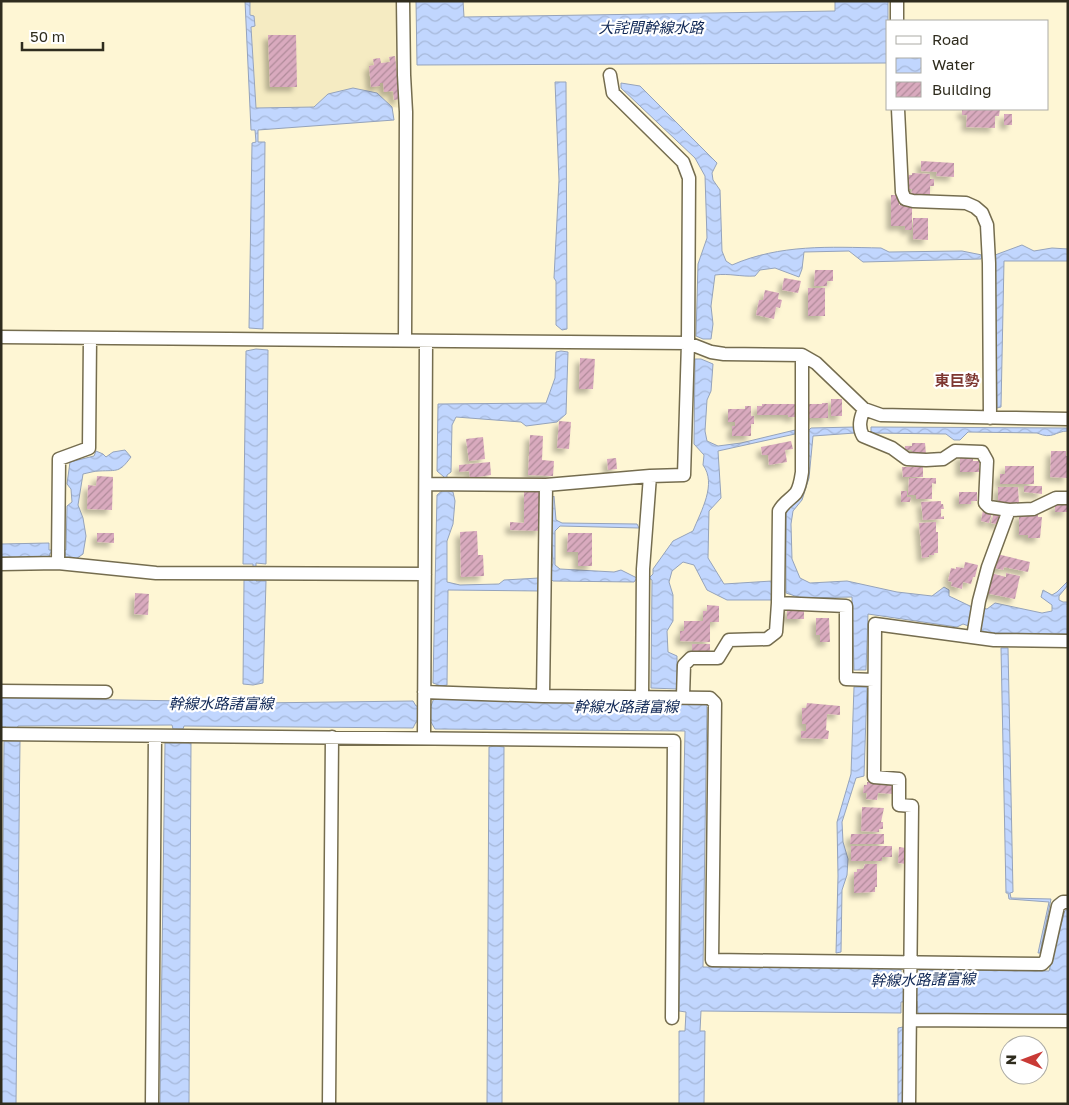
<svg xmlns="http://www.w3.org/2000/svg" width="1069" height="1105" font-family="'Golos Text','Noto Sans JP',sans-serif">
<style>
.built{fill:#f5ebc2}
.water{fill:url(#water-waves);stroke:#95a3bb}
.building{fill:url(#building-hatch);filter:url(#shadow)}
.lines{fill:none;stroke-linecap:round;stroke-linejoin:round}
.minor-casing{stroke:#756d4f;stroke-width:15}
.minor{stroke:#fff;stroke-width:12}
.labels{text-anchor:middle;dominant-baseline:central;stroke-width:4.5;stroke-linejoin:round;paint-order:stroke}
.water-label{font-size:15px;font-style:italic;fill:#0f2755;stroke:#fff}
.neighbourhood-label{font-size:15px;font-weight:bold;fill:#7e3731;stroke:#fff}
</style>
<defs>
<pattern id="water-waves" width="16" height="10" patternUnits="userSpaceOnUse" patternTransform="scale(1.25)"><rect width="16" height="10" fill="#c1d6fe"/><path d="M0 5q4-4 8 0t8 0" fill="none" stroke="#a6b8d9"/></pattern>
<pattern id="building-hatch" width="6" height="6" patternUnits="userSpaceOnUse" patternTransform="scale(1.25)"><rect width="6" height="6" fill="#d9aabe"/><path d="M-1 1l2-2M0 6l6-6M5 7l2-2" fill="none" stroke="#b08b9a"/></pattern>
<filter id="shadow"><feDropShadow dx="-4.5" dy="4.5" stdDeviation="2.5" flood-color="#0004"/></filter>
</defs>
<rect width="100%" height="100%" fill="#fef6d4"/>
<!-- built -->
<path class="built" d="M250 1H395L402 108 392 107 377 93 328 94 314 107 256 108Z"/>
<!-- water -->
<path class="water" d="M245 1H250V15L254 16 255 26 251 27 256 108 314 107 328 94 353 88 377 93 392 107 394 120 258 130V142H265L263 329 249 328 252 143 256 142 255 130H251Z
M416 1H463L464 17 835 11V1H888V63L417 65Z
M555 82H566L567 329 562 330 556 325V281L554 278 559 180Z
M621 83 640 86 717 163 712 173 713 180 720 190 722 251 726 261 732 265C780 244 830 247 881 248L889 252 962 251 982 255 981 259 863 262 849 251 804 252 802 269 799 277 775 268 760 270 755 276C741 277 729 273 715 275L711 306 713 324 711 339H703L696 336 698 264 707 238 705 176 695 158 621 88Z
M1022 245 1034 251 1052 248 1068 249V261H1004L1001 407 997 408 995 255Z
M256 349 268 350 266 564 256 563V581H266L263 683 253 685 243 684 244 580H253V564H243L246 351Z
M561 351 568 352 566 414 557 422 526 426 521 422 456 417 452 425 451 472 447 475 446 490 453 492 455 501 453 524 447 541V582L460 585 499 584 504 580 539 578 541 591 448 590 447 685 441 686 433 683 437 495 443 490 444 477 437 471 438 404 546 403 555 378 556 352Z
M695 359H701L713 364 711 391 707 400 705 431 707 441 718 446 741 443 795 430V434L718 451 721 498 709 511 708 558 724 584 772 581 773 591H772V600H727L707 590 694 565 683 562 672 571 669 582 673 595V621L667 631 668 652 677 656V689L651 688 652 580 649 578 653 574V569L673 541 693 531C701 511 717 484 703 465L704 455 694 444Z
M855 427V433L813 436 809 478 802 500 793 511 791 524 792 559 800 578 810 583 847 581 897 592 932 596 944 587 949 590V596L970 606 987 609 995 603 1042 613 1052 611V605L1041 597 1043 590 1052 595 1057 592 1068 581V585L1059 596V600L1063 602H1068V634L989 633 963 624 957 627 868 614 866 670H854L852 597 801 598 786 593V511L800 497 805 434 811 428Z
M871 427 1068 428V431C1055 431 1053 440 1037 433L968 432 960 440H954L946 434 871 433Z
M125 450 131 457C119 473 118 470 99 471 94 471 88 473 83 474L78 505 83 518 86 536 83 554 76 559 65 558V552L50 553 49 558 1 557V544L49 543V550H66L67 506 72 502 71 489 67 484 70 462 94 456 96 451 103 454 106 457 113 452Z
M554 496 556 520 562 523 637 524 639 528 560 526 555 531V565L560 569 614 572 621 570 637 578 634 582 553 581 549 577 553 563 551 532 552 498Z
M1001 648H1008L1013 892 1010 893 1011 898 1051 899 1040 953H1038L1049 902 1009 899 1008 893H1006Z
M854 687H867L864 776 856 778 842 822 843 842 848 859 847 875 842 890 841 952 836 953 838 876 837 822 851 774Z
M1 698 248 702 249 699H257L258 703 413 701 416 706H431L434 698 707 703 703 967 901 968V980H919V970L1049 971 1065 910H1068V1016L918 1014 917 1001 901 1002V1013L701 1011 700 1031H705L704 1104H679V1031H685L686 1012 679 1011 685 731 435 729 431 722H416L413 728 184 726 183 729H173L172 725 18 726 17 729 6 730V727H1Z
M4 741H20L16 1104H1Z
M165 743H191L189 1104H160Z
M495 746 504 747 502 1104H487L489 747Z
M903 1027V1104H898V1028Z"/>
<!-- building -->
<path class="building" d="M268 35H296L297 87H270Z
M395 56 400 99 394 100 393 91 384 92 383 83H380V86L371 87 369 66 374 65 373 59 380 58 381 63 390 62 389 57Z
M962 109H1000L999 116H995V128L966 127 967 115H962Z
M1004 114H1012V125H1004Z
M921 161 954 163V177L936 176 937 172 921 171Z
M912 173 930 174V179H934V186H930V196H911L912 189H905L906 178H908L909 175H912Z
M891 195H899V205L912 206V230H905V226H891Z
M913 218H928V240L913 239Z
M815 270H833V281H827V286H814Z
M784 278 801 281 798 293 782 290Z
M808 288H825V316H808Z
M765 290 779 293 778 299 782 300 780 308 776 307 774 319 756 315 759 300H763Z
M580 358 595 359 593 389H579Z
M831 399H842V416H831Z
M822 403H828V418H804V404H822Z
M762 404H797V417H788V415H757V406H762Z
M745 406H751V416H754V424H751V436H732V426H735V422H728V409H745Z
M559 421 571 422 569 449 557 448Z
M530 435 543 436 542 460 554 461 553 476 528 475Z
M483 437 485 459 469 461 466 439Z
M791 441 793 449 785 450 787 462 769 465 768 455H762L761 447Z
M912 443H925L926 454H912V450H905V446H912Z
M1051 451H1066V456H1068V478L1050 477Z
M960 455H973V461H979V472H960Z
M616 458 617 469 608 470 607 459Z
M490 462 491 475 470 478 469 471 459 472V465Z
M1005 466H1034V484H1000V474H1005Z
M902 467H923V477H903Z
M97 476 113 477 112 510 87 509 88 485 96 486Z
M909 478H936V484L932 483V499H916V495H908Z
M1024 486H1042V494L1024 492Z
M998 487H1018L1019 504H998Z
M524 491H541V531L510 530V522L524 523Z
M901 491H907V497H911L910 502H901Z
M959 492H977V501H971V504H959Z
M941 501V504H943L944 509H941V517L944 516V519L923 520 921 502Z
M1055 504H1068V512H1055Z
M983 510 992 512 989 523 981 521Z
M994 512 1002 514 1000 525 991 523Z
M1019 514H1038V517H1042L1040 538H1028V535H1019Z
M936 522V532H938V553H934V555H929V557L922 558 919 523Z
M477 531 478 555H483L484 576 461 577 460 532Z
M97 533H114V543L97 542Z
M568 533H592V566H578V552H567Z
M997 554 1030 562 1028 572 1004 567 1003 570 994 568Z
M965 562 978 565 975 577H973L971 584 963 582 962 589 951 586 952 582 948 581 951 568 956 569V567L964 568Z
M991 573 1006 577V573L1020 576 1015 599 985 593Z
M135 593 149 594 148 615 134 614Z
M707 605 719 606V622H710V642L680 641V631H684V621H703V611H707Z
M787 609H804V619H787Z
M816 618H829L830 642H820V635H816Z
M692 644H710V652H692Z
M807 703 840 706V715L827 714 826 730 829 731 828 739 801 738V731H806V724H802V708H806Z
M867 782 894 783 893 794 878 793 877 800 866 799 867 793H863L864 785H867Z
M862 807 884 808 881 822H883V829H879V832L861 831Z
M851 834H884V844H850Z
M851 846H892V857H882V861H851Z
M899 847 906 848V864L898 863Z
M865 864H877V887H875V892L854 893V872H857V869H863Z"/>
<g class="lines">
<!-- minor casing -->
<g class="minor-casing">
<path id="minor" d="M403 1 404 75 406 112 405 340
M897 21V1
M898 109 902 192 905 199 913 201 966 203 975 207 982 213 987 225 989 263 990 418
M1 337 688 343 711 352 724 354 802 355 816 363 864 409 881 415 1068 419
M864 409C860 419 858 427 863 436L892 448 907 459 926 460 943 459 955 451 982 452 987 461 985 503 989 507 1009 510
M426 484 546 485 650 476 684 475 688 343 689 178 683 162 613 93 610 75
M58 563 156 573 425 574
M1 564 58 563 59 459 89 448 90 338
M778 603 846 606V679L874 680
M973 637 979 601 988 567 1009 510 1033 509 1056 498H1068
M1 691 106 692
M424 692 543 696 710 698 715 703 712 960 1042 964 1046 960 1058 906 1063 902H1068
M543 696 546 485
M642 696 643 569 650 476
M683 696 684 665 691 658H718L729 640 767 639 776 632 778 603 779 511C784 502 790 500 796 493 800 487 801 479 802 472V355
M1 734 674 741 672 1018
M424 737 426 341
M910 1020 1068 1021
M152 1104 155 736
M329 1104 332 737
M909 1104 912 806 899 805V779L874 777 875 624 994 640 1068 641"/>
</g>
<!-- minor -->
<use href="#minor" class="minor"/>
</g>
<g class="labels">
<!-- water labels -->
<g class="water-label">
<text x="651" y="27">大詫間幹線水路</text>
<text x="221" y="703">幹線水路諸富線</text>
<text x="626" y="706">幹線水路諸富線</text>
<text transform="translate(923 979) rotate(-1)">幹線水路諸富線</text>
</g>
<!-- neighbourhood labels -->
<g class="neighbourhood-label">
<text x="957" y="380">東巨勢</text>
</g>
</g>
<!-- border -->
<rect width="1069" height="1105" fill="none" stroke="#2f2c1e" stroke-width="5"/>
<!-- legend -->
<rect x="886" y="20" width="162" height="90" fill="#ffffff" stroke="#acaba5"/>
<rect x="896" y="36" width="25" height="8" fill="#ffffff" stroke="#acaba5"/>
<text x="932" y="45" font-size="15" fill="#2f2c1e">Road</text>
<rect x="896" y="58" width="25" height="15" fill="url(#water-waves)" stroke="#acaba5"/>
<text x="932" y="70" font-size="15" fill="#2f2c1e">Water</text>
<rect x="896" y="82" width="25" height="15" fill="url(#building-hatch)" stroke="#acaba5"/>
<text x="932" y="95" font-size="15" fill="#2f2c1e">Building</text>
<!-- north arrow -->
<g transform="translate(1024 1060) rotate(271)"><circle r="24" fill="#ffffff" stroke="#acaba5"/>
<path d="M0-4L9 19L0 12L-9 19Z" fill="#c93a36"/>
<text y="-8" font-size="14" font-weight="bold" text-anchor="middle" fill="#2f2c1e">N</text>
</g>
<!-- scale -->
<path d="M22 42v8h81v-8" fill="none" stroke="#2f2c1e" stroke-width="2.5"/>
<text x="30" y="42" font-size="15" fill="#2f2c1e" stroke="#ffffff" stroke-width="4" paint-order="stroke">50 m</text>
</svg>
